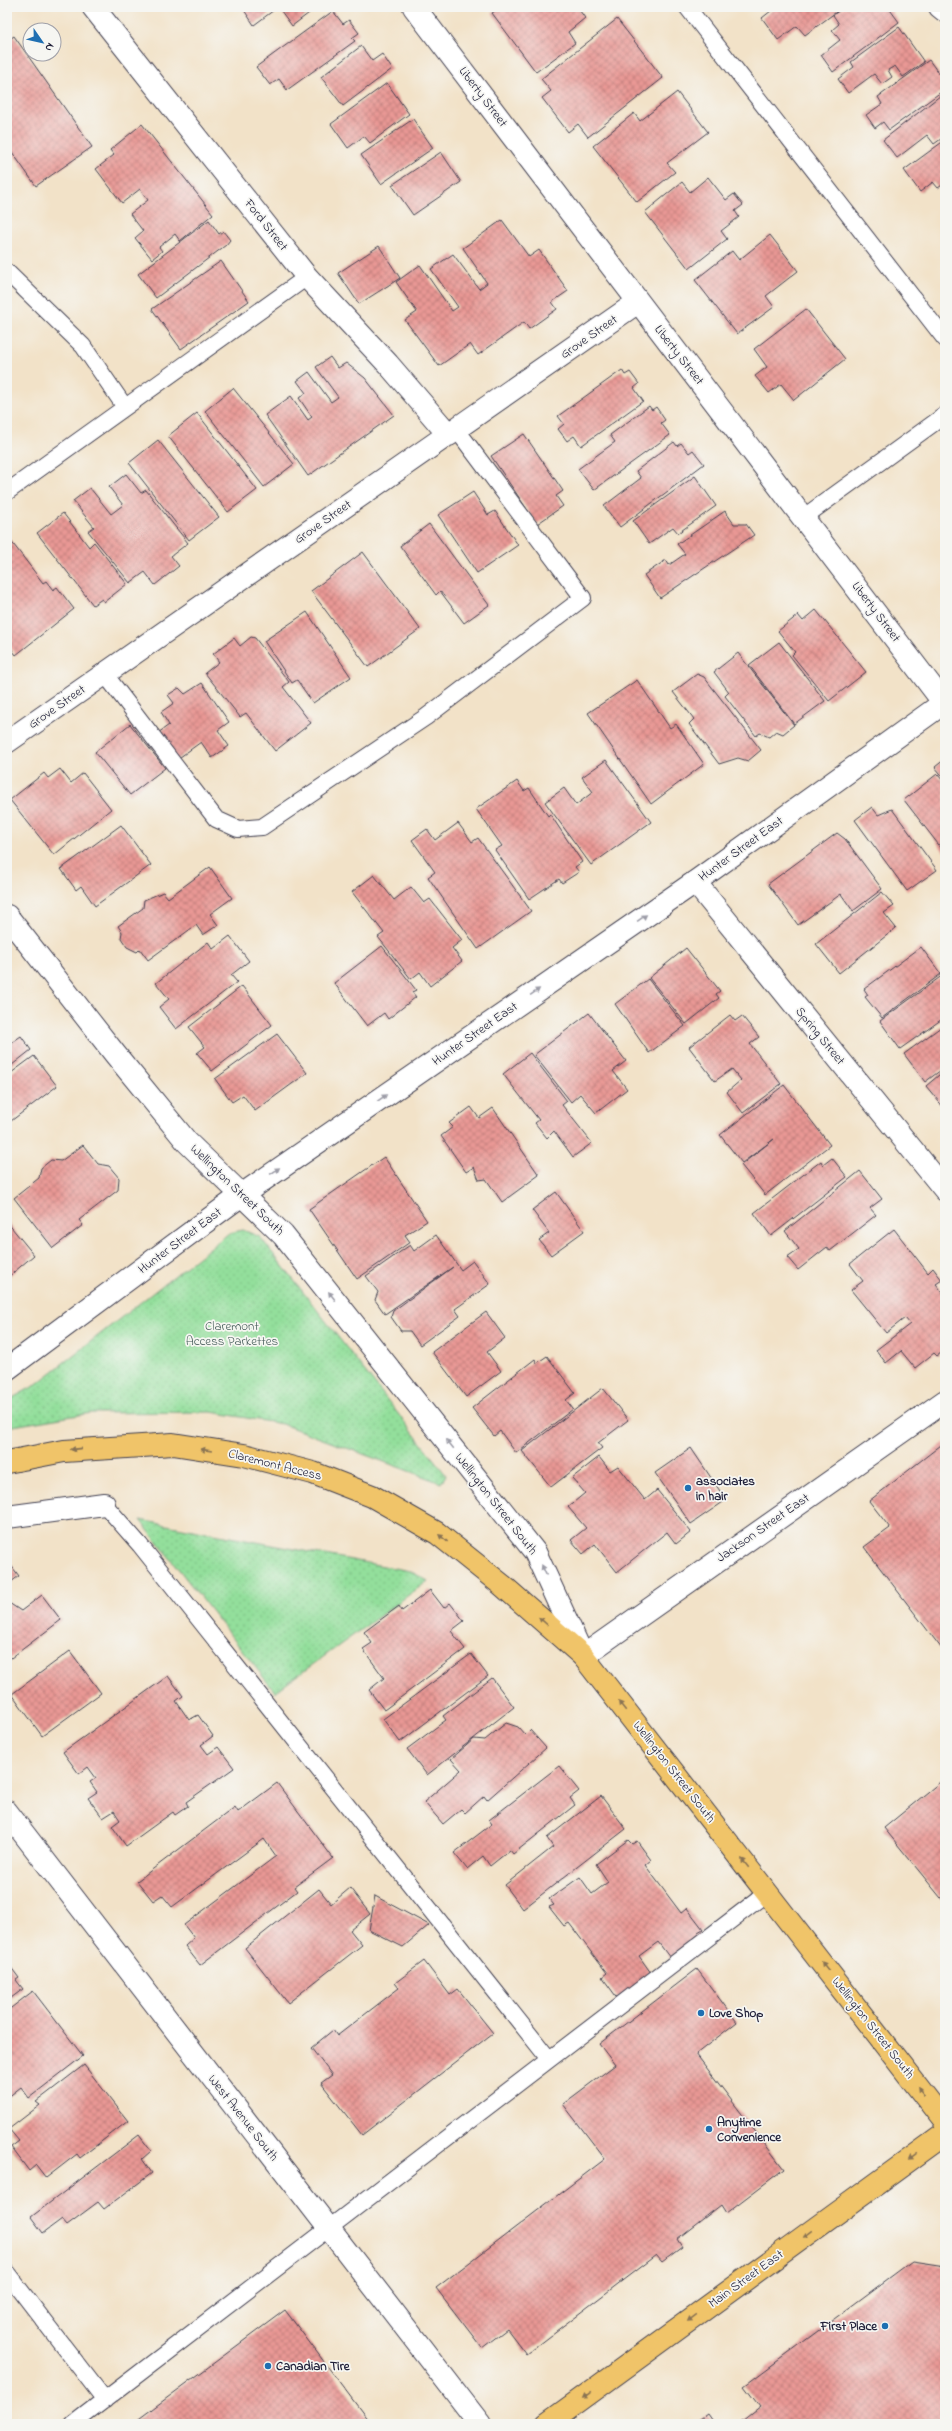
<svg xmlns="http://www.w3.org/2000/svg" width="952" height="2431" font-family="'Indie Flower',sans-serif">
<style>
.park{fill:url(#park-dots);stroke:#5a806b}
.building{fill:url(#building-cross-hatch)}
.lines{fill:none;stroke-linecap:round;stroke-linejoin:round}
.service-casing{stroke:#413f50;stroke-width:18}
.minor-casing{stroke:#413f50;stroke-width:24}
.tertiary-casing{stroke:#413f50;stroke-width:24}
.primary-casing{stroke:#413f50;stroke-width:24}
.service{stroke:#fff;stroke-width:16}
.minor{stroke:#fff;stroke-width:22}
.tertiary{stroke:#fff;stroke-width:22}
.primary{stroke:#f0c469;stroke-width:22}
.oneway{fill:#9c9ca7}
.oneway2{fill:#897352}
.poi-dot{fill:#1f6fb2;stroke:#f6f6f2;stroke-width:1.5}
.labels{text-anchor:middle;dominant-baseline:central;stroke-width:3.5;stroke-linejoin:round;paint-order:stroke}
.street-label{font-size:13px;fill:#22223b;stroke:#f6f6f2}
.park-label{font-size:13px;fill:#445b58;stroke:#f6f6f2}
.poi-label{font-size:13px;font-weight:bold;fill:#22223b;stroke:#f6f6f2;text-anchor:start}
</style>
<defs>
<pattern id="park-dots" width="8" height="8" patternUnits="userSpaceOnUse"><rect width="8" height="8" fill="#93df9b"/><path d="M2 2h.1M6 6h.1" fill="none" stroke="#7ebf86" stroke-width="1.8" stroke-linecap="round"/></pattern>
<pattern id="building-cross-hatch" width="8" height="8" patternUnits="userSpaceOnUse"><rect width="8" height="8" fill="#e99894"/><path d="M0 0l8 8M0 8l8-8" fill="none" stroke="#bc7c7a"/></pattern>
</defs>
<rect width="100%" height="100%" fill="#f6f6f2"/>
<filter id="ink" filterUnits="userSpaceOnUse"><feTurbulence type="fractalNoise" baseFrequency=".025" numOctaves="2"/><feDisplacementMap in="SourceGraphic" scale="8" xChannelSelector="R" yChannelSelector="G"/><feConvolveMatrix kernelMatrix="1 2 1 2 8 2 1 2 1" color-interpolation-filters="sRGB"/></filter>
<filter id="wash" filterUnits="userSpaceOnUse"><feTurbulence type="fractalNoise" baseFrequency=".012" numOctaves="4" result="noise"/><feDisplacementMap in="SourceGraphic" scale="16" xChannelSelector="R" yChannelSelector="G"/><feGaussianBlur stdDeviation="0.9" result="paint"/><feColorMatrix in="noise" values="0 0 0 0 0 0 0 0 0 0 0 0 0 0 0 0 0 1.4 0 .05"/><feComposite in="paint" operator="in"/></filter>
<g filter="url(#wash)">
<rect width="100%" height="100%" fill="#f2e2c8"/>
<!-- park -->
<path class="park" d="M243 1230 260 1237 446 1475 441 1483 282 1424 211 1412 91 1413 7 1427V1401L34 1386 229 1233Z
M140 1520 410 1571 428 1581 275 1692Z"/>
<g id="blocks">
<!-- building -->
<path class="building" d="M242 7H317L292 26 278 7 254 25Z
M501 7H577L585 18 568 32 575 43 536 72 492 13Z
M776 7H843L805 35 797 26 778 40 762 18Z
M844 7H888L899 22 833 72 821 55 840 40 832 30 839 24 833 15Z
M333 11 343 24 349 20 359 33 352 38 355 41 287 90 279 79 270 85 256 67Z
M617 19 663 78 588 137 578 124 568 132 542 98 551 91 541 79Z
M899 27 924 62 903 77 895 66 888 70 892 77 882 84 874 74 848 93 838 79 854 67 851 62Z
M14 36 92 147 36 186 7 145V41Z
M361 46 372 61 382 54 392 69 343 106 321 77Z
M929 60 945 82V89L889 130 883 122 875 128 866 115 882 104 878 97Z
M387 83 409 114 370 143 364 136 348 148 331 124Z
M677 92 708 132 667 163 675 172 637 202 593 146 634 113 640 121Z
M945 92V136L934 144 927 135 897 158 883 140Z
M413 119 433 148 381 184 361 155Z
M142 124 213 214 180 241 175 234 159 247 162 251 152 259 135 238 143 231 130 214 148 200 140 189 122 203 96 169 114 155 110 150Z
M945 140V183L938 188 933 182 920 192 904 170Z
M441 152 461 182 413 215 392 185Z
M708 177 726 200 734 194 743 205 735 211 739 217 721 231 727 239 689 269 645 212 682 182 690 192Z
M209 220 219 234 223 231 230 240 226 245 156 298 138 274Z
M502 220 529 257 539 250 568 291 552 302 557 309 529 329 524 322 478 355 470 344 439 366 405 320 417 312 396 282 420 265 452 311 458 307 431 269 453 254 479 289 487 283 463 248Z
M770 235 798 271 766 296 774 307 737 334 695 280 732 251 739 260Z
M379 246 400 278 359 304 338 273Z
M221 261 249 301 181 349 152 309Z
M806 309 845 359 794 400 781 384 769 393 755 376 767 367 754 349Z
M330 357 338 368 346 363 365 378 394 415 308 476 265 415 291 396 308 420 312 417 299 398 306 393 297 381 309 372 331 402 338 397 316 367Z
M622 370 625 375 630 372 639 384 634 388 643 401 581 446 574 436 567 441 558 429 564 424 558 416Z
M233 388 294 464 264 487 205 411Z
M649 406 652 410 656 407 665 420 661 423 670 435 594 490 578 469 615 442 610 435Z
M197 413 257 490 228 512 168 436Z
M524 434 563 491 556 496 563 506 537 524 491 456Z
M158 440 219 517 189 540 129 463Z
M674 442 677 446 681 443 689 453 693 450 704 464 620 527 604 506 641 478 636 471Z
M126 474 141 493 146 490 188 543 171 556 179 566 155 585 145 572 130 583 88 531 94 527 73 501 90 488 111 514 123 505 109 487Z
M695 476 716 506 678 533 673 527 649 544 633 521Z
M473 492 488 515 495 511 518 545 477 573 438 515Z
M725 511 734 524H746L754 535 660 598 644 575 666 560 669 565 685 554 677 544Z
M63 513 89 547 94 542 127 584 104 602 102 599 93 605 37 533Z
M429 524 489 605 464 623 440 591 436 595 400 546Z
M7 536 43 583 46 581 53 590 57 587 74 609 16 655 7 643Z
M363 552 420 629 368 667 311 591Z
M816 610 866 672 829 701 792 655 795 652 778 631 798 615 803 621Z
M307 612 351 677 313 703 297 680 292 683 264 641Z
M251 637 255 638 289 682 283 687 311 723 275 751 246 713 240 717 205 673 219 662 213 654 234 638 240 646Z
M779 642 825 701 794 724 749 665Z
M738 653 794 725 783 734 776 731 769 737 760 733 756 736 725 696 729 692 714 672Z
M697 674 704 677 761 750 748 761 738 758 719 764 689 724 694 719 673 692Z
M637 680 670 728 676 724 704 764 651 804 588 713Z
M202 683 229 722 218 730 229 746 212 758 201 742 176 760 158 733 169 725 161 712 174 703 168 695 179 688 185 694Z
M130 724 165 768 130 795 95 752Z
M945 759V779L935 767Z
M606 760 651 822 591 865 545 802 564 788 576 805 593 792 582 777Z
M60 769 71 783 83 773 111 809 54 855 10 800 44 773 48 778Z
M937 774 945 783V853L904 800Z
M517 781 524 791 529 788 548 816 550 814 582 862 575 867 579 872 562 883 559 879 529 899 495 850 502 846 476 809Z
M872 807 878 815 892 809 937 870 907 891 855 820Z
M458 823 472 842 478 838 531 911 478 949 428 877 435 872 412 840 427 829 435 840Z
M121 825 151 865 95 906 81 886 76 890 61 869Z
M837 833 845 839 882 889 853 911 841 894 798 925 768 884Z
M210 867 232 898 210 914 218 925 203 935 196 925 148 960 140 949 137 952 127 947 121 938 122 932 118 926 143 908 144 900 163 892 168 898Z
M374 875 394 900 411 887 424 903 430 899 462 940 452 948 462 961 430 986 420 972 411 979 378 937 384 933 352 892Z
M882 892 894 906 884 913 896 928 839 973 816 944Z
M230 936 249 961 231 975 237 982 176 1029 159 1007 169 999 156 983 208 942 213 949Z
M382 946 416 990 412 992 416 997 388 1019 384 1013 367 1026 334 983Z
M921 947 941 974 882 1018 865 997 868 995 864 989Z
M686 948 720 991 716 994 719 998 686 1024 649 978Z
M943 975 945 978V1017L900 1049 880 1021Z
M648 979 685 1026 649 1053 615 1004Z
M242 986 272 1025 212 1071 197 1053 205 1047 189 1027Z
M589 1013 626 1061 613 1071 627 1089 596 1113 580 1094 571 1102 534 1055Z
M730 1015 735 1021 742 1016 759 1037 750 1044 781 1084 743 1113 727 1092 741 1080 732 1069 715 1081 689 1047Z
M945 1024V1067L925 1082 904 1054Z
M7 1034 11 1043 21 1036 31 1050 7 1069Z
M277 1034 307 1073 255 1111 243 1095 232 1102 215 1079Z
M530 1053 567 1101 562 1105 592 1143 573 1157 554 1131 547 1138 535 1123 539 1120 503 1074Z
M34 1056 57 1086 7 1124V1076Z
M945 1070V1108H944L926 1086Z
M784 1085 830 1145 765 1195 741 1165 774 1139 742 1163 720 1135Z
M471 1107 479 1118 493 1108 539 1175 502 1202 486 1179 479 1180 474 1167 466 1172 441 1136 453 1127 449 1123Z
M83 1145 98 1164 109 1166 119 1178 118 1190 79 1220 83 1225 53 1248 14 1198 39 1178 41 1168 51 1160 61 1161Z
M384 1157 427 1221 405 1235 410 1242 357 1279 309 1209Z
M832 1158 847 1177 771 1236 754 1213 821 1161 823 1165Z
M860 1171 882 1199 870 1208 876 1215 830 1251 827 1247 798 1270 787 1257 799 1249 785 1231Z
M556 1192 584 1231 551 1255 539 1240 549 1233 532 1210Z
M7 1222 34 1255 7 1278Z
M894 1229 928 1273 933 1268 942 1280 936 1284 945 1295V1350L937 1356 934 1353 915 1368 901 1351 886 1363 876 1350 910 1324 905 1318 886 1333 851 1290 863 1281 850 1264Z
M436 1235 461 1270 473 1261 490 1284 455 1309 460 1316 420 1345 410 1331H401L391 1317 393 1311 453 1267 385 1314 375 1300 378 1292 366 1276 410 1245 414 1251Z
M486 1312 505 1338 487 1352 501 1371 466 1397 432 1352Z
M547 1356 575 1393 566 1400 573 1409 516 1453 500 1431 494 1436 472 1408 535 1359 537 1363Z
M603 1388 628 1420 598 1443 602 1448 551 1487 522 1451Z
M945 1442V1653L864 1547 890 1528 869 1501Z
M691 1448 726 1500 691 1524 655 1473Z
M599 1457 610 1471 618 1466 645 1500 657 1490 691 1532 676 1544 667 1532 617 1572 595 1544 583 1554 571 1540 586 1528 568 1507 585 1493 572 1478Z
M7 1560 19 1576 7 1585Z
M430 1590 444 1608 450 1603 464 1621 451 1631 465 1649 384 1710 369 1690 384 1678 363 1649 372 1643 364 1632 399 1606 402 1611Z
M42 1595 61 1620 7 1661V1605L9 1603 21 1611Z
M70 1651 101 1693 42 1736 12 1694Z
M471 1654 488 1676 400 1742 383 1719Z
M168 1676 183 1696 176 1701 189 1720 198 1715 213 1736 201 1745 208 1754 218 1747 234 1768 186 1802 188 1806 175 1815 173 1812 126 1846 112 1826 120 1820 114 1811 103 1818 88 1798 97 1792 90 1782 96 1778 88 1767 79 1774 63 1752Z
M492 1678 514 1707 427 1775 407 1749 446 1720 443 1716Z
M506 1723 518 1727 525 1735 530 1730 546 1748 487 1800 484 1796 465 1813 461 1809 443 1824 424 1802 461 1770 451 1759 474 1739 485 1740Z
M559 1766 579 1791 570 1798 575 1805 513 1854 510 1850 490 1866 483 1856 467 1869 454 1853 492 1824 489 1820Z
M945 1778V1903L884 1828Z
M277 1783 333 1858 294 1887 297 1891 200 1965 185 1946 194 1938 184 1925 276 1856 264 1839 172 1907 162 1895 153 1901 137 1881 235 1807 238 1812Z
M601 1796 626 1829 523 1909 505 1885 553 1847 547 1838Z
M628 1840 632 1844 637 1841 651 1860 645 1865 681 1913 687 1908 703 1929 698 1932 701 1935 670 1958 658 1942 639 1956 651 1973 618 1999 602 1977 607 1973 569 1923 564 1926 549 1907 554 1905 549 1899 580 1877 592 1894 608 1882 596 1864Z
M350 1888 370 1914 350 1930 362 1945 288 2003 245 1948 319 1889 331 1904Z
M375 1896 429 1925 403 1947 369 1930Z
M424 1961 450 1995 458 1989 493 2033 362 2135 321 2083 332 2075 311 2048 333 2030 337 2036 399 1988 395 1983Z
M7 1962 19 1978 16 1980 23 1989 7 2001Z
M697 1969 737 2022 696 2054 784 2169 726 2213 721 2205 677 2239 682 2247 662 2262 656 2255 526 2354 507 2329 482 2348 436 2288 605 2159 563 2104 615 2065 599 2044Z
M33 1991 83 2056 29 2098 21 2087 7 2098V2011Z
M84 2065 128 2121 80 2158 77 2154 46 2178 36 2165 29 2171 11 2147 19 2141 9 2129 40 2105 36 2102Z
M139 2135 151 2151 142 2159 152 2173 104 2209 98 2202 67 2225 62 2219 43 2233 31 2217Z
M912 2261 945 2266V2424H738L760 2407 744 2386Z
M285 2310 371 2424H132Z
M707 2414 714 2424H693Z"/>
</g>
</g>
<g filter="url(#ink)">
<use href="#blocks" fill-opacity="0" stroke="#413f50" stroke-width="1"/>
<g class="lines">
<!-- service casing -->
<g class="service-casing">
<path id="service" d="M687 7 945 339
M7 272 83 346 125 407
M7 492 307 277
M804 517 945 415
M104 673 216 819 238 829 262 827 426 717 583 598 457 430
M104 1504 140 1545 549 2059
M7 2273 105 2400
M73 2424 768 1892"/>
</g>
<!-- minor casing -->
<g class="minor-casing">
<path id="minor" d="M93 7 307 277 388 364 449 435
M414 7 944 703
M940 7 945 11
M7 742 638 302
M695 882 945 1190
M7 1517 104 1504
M7 1812 480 2424"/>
</g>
<!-- tertiary casing -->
<g class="tertiary-casing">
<path id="tertiary" d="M7 916 115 1054 187 1142 283 1235 535 1552 583 1656 945 1401
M7 1369 243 1194 695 882 945 702"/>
</g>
<!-- primary casing -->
<g class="primary-casing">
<path id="primary" d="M7 1462 64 1451 173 1444 244 1455 313 1473 372 1496 437 1533 502 1585 583 1656 945 2122
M547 2424 945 2134"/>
</g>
<!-- service -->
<use href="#service" class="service"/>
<!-- minor -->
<use href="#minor" class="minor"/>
<!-- tertiary -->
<use href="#tertiary" class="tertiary"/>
<!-- primary -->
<use href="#primary" class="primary"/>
</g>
<!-- one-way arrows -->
<defs><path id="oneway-solid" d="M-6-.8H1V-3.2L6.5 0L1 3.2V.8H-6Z"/></defs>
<g class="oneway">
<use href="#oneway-solid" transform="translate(642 918) rotate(-35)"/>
<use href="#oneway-solid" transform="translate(535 992) rotate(-35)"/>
<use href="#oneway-solid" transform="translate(382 1098) rotate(-35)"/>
<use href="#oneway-solid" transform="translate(275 1171) rotate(-35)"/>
<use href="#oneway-solid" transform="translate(332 1296) rotate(-128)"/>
<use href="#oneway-solid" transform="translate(450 1444) rotate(-129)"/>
<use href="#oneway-solid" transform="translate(544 1570) rotate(-114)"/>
</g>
<g class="oneway2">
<use href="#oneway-solid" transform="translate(76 1449) rotate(174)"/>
<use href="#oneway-solid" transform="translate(206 1450) rotate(-171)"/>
<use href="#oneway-solid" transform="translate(443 1538) rotate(-141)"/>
<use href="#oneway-solid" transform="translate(543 1621) rotate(-138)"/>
<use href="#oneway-solid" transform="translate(622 1706) rotate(-128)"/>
<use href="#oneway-solid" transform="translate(745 1863) rotate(-128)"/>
<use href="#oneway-solid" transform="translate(825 1966) rotate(-128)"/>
<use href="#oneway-solid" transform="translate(921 2091) rotate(-127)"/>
<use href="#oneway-solid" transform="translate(913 2157) rotate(144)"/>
<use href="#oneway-solid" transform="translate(808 2234) rotate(144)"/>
<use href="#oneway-solid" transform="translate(692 2318) rotate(144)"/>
<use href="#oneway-solid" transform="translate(587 2395) rotate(144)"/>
</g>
</g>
<!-- markers -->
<g class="poi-dot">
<circle cx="688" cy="1488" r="4"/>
<circle cx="701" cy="2013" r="4"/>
<circle cx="709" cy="2129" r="4"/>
<circle cx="885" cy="2326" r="4"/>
<circle cx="268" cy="2366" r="4"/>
</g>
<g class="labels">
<!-- street labels -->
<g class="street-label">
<text transform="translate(483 97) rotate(53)">Liberty Street</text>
<text transform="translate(266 225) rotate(52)">Ford Street</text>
<text transform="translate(589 337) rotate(-35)">Grove Street</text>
<text transform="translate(679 355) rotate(52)">Liberty Street</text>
<text transform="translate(323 522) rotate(-35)">Grove Street</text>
<text transform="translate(876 612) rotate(53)">Liberty Street</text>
<text transform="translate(57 707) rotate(-35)">Grove Street</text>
<text transform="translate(741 849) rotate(-36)">Hunter Street East</text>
<text transform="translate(475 1034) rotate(-35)">Hunter Street East</text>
<text transform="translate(820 1036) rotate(51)">Spring Street</text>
<text transform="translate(237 1190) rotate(44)">Wellington Street South</text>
<text transform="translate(180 1241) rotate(-37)">Hunter Street East</text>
<text transform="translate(275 1465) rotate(14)">Claremont Access</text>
<text transform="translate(496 1504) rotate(52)">Wellington Street South</text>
<text transform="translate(763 1528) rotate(-35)">Jackson Street East</text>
<text transform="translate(674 1772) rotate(52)">Wellington Street South</text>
<text transform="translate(873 2028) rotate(52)">Wellington Street South</text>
<text transform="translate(243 2118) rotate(52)">West Avenue South</text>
<text transform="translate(746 2279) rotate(-36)">Main Street East</text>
</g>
<!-- park labels -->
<g class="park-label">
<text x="232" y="1326">Claremont<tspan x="232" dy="15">Access Parkettes</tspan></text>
</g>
<!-- poi labels -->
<g class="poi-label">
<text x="696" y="1481">associates<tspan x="696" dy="15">in hair</tspan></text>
<text x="709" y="2013">Love Shop</text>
<text x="717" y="2122">Anytime<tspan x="717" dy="15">Convenience</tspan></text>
<text x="877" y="2326" text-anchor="end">First Place</text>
<text x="276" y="2366">Canadian Tire</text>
</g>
</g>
<!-- margin -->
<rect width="952" height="2431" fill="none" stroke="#f6f6f2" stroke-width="24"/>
<!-- north arrow -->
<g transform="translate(42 42) rotate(124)"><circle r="19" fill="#f6f6f2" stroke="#a1a1a9"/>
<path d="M0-3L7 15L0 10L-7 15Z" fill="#1f6fb2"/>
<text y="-6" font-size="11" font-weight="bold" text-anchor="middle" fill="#22223b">N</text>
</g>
</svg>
